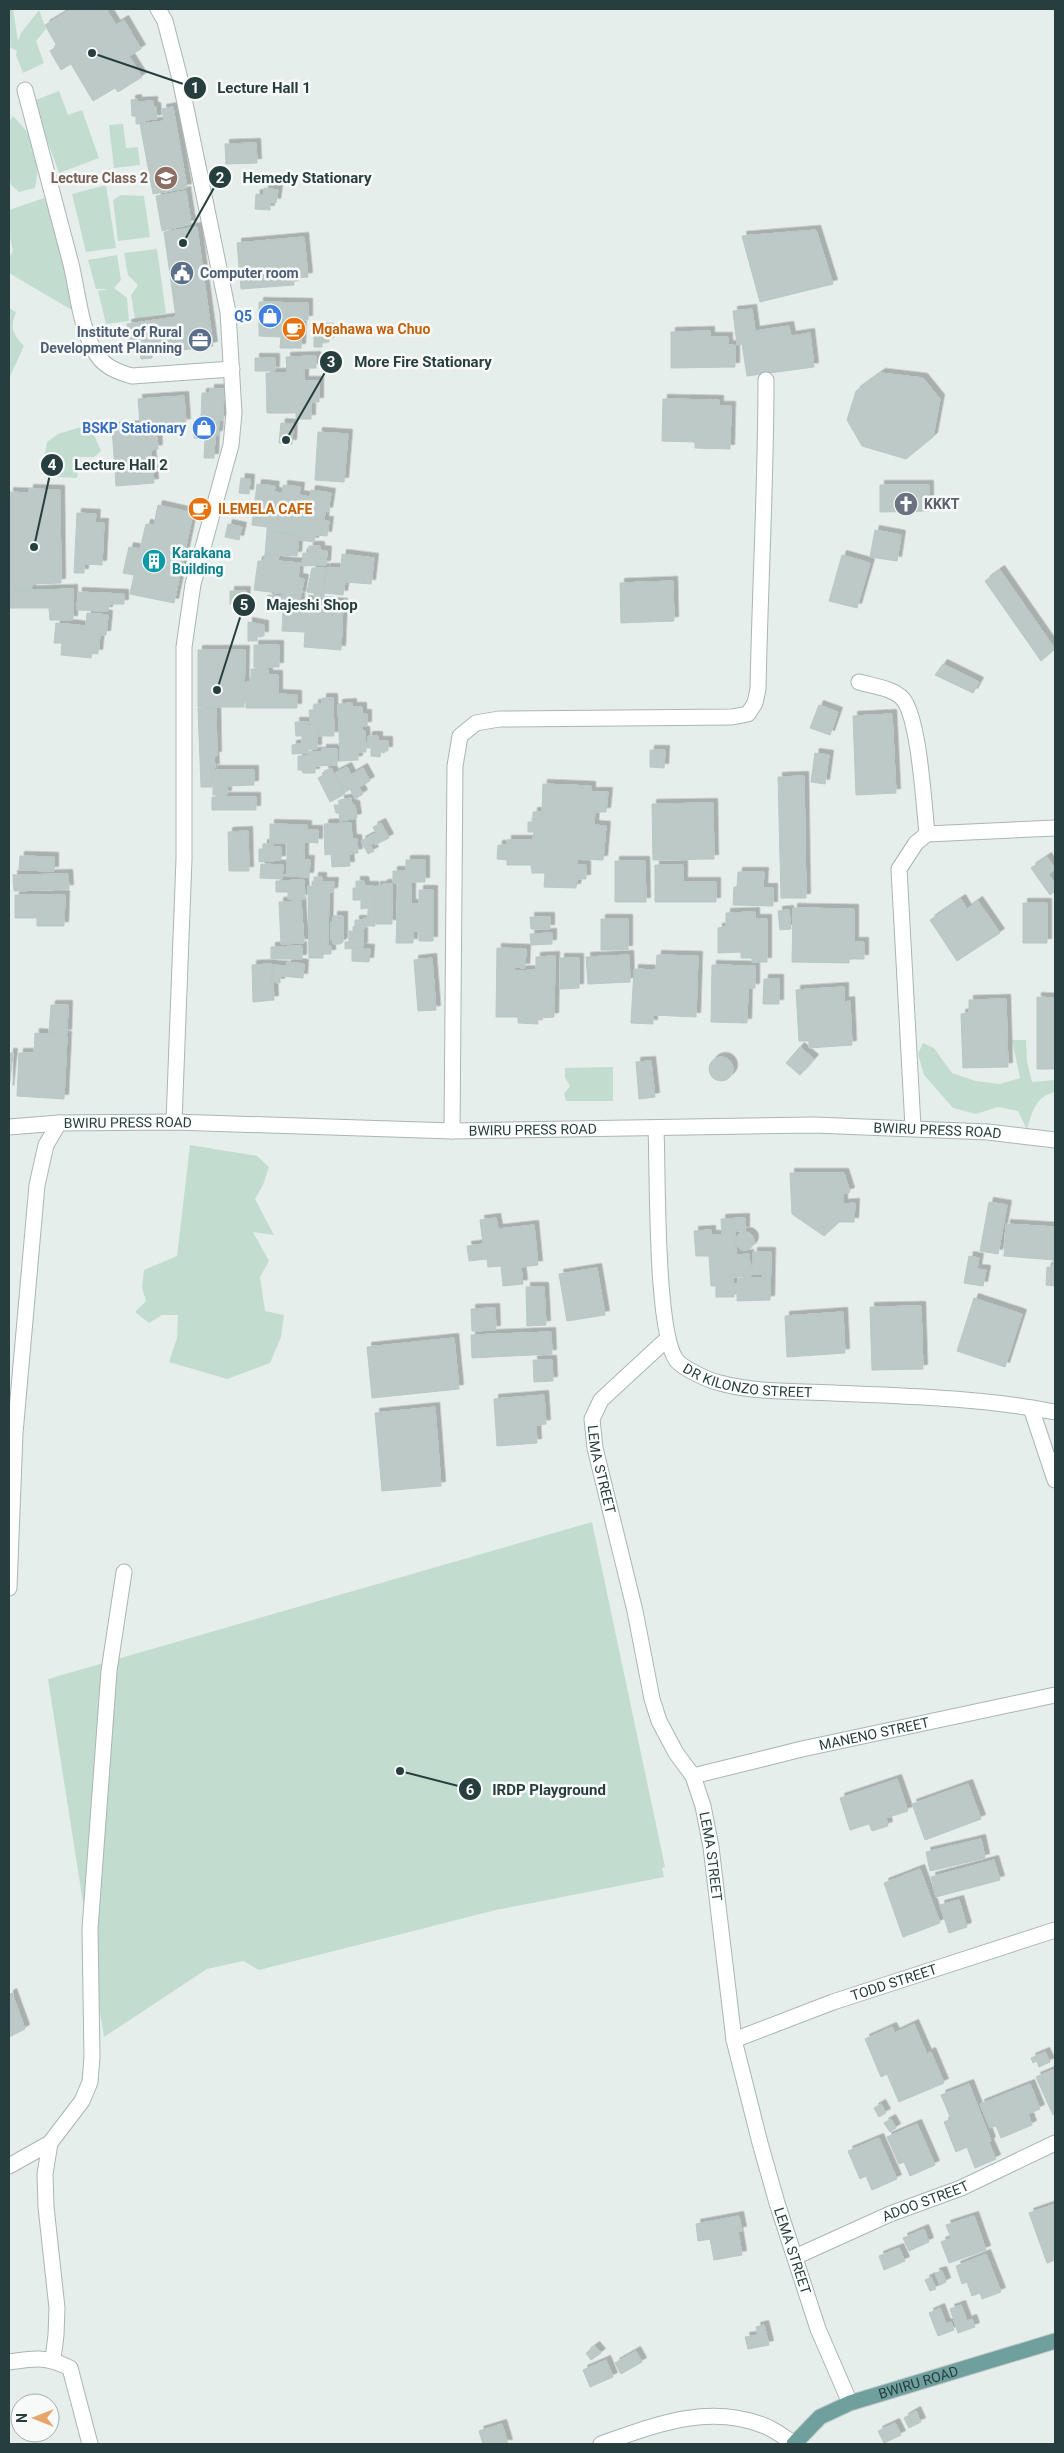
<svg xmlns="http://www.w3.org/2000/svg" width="1064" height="2453" font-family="Roboto,sans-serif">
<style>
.green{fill:#c2ddcf}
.building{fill:#bcc9c6;stroke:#b9c7c5;filter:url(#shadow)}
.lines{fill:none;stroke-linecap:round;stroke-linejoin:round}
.minor-casing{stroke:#a9b6b4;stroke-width:17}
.major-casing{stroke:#c2c9c9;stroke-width:17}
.minor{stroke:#fff;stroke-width:15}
.major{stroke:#6fa09e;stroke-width:15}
.labels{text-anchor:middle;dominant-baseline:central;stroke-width:5;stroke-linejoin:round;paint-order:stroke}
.education-label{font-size:14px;font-weight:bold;fill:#785e54;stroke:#f7faf9;text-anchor:end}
.service-label{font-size:14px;font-weight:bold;fill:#4e5e75;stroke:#f7faf9;text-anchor:start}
.shop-label{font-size:14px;font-weight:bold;fill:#366cbe;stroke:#f7faf9;text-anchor:end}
.food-label{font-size:14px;font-weight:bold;fill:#c56008;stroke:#f7faf9;text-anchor:start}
.worship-label{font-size:14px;font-weight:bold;fill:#5b616d;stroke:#f7faf9;text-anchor:start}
.culture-label{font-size:14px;font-weight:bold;fill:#0d838f;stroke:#f7faf9;text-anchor:start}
.street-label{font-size:14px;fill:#263f3e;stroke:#f7faf9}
.leader{fill:none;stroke:#263f3e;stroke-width:2}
.callout-dot{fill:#263f3e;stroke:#f7faf9;stroke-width:2}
.mark-label{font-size:15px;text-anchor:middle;font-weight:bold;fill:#fff}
.callout-label{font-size:15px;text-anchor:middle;font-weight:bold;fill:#263f3e;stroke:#f7faf9;stroke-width:5;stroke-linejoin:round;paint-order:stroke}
</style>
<defs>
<filter id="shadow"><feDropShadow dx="4.5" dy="-4.5" stdDeviation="0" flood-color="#0004"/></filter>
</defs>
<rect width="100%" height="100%" fill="#e6eeec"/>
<!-- green -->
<path class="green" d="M9 9H13L18 41 21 33 39 10 46 29 36 41 44 63 23 73 16 55 17 51 9 47Z
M59 91 68 115 82 110 99 158 59 173 33 101Z
M13 116C39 144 42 150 35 188L19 192 11 185 9 174V122Z
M123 124 126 148 138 147 140 165 114 168 109 125Z
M106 185 116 248 86 252 72 194Z
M121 195 144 196 150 237 118 241 113 200Z
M44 198 50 203 75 312 9 273V258L13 251 9 233V210Z
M157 249 166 313 135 319 131 295 138 285 128 275 124 253Z
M117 255 121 280 114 288 127 298 129 321 106 324 98 291 108 289H96L88 260Z
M9 308 16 312C10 328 12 333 24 346L10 376Z
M84 426 95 437 101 451 94 457H80L77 478 57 477 56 459H44L47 442 58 434Z
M1012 1040H1026L1027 1061 1032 1082 1055 1080V1092C1035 1096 1032 1113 1027 1130L1018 1111 998 1107 976 1114 953 1108 924 1075 918 1054 923 1043 934 1048 952 1073 976 1081 1000 1084 1020 1078Z
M613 1067V1101H566L564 1094 570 1086 565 1078V1068Z
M190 1145 257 1156 269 1167 263 1185 255 1199 274 1235 253 1232 269 1261 260 1277 265 1311 284 1315 281 1337 270 1363 227 1379 169 1362 177 1338 178 1315H162L149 1323 135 1312 146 1301 142 1287 144 1270 177 1256Z
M592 1522 665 1867 662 1868 664 1877 496 1910 259 1970 243 1961 207 1969 104 2037 48 1679Z"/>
<!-- building -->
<path class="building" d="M72 9H106L116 25 124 20 141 49 129 56 142 77 118 92 115 88 93 101 71 64 61 70 50 51 57 46 45 25Z
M137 99V102L153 101V107H156L157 119 144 120V123L136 124V116H132L131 100Z
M173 107 187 188 153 194 140 124 164 121 162 109Z
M256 143 257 163 226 164 225 144Z
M264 188 278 190 276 203 270 202V210L255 209 256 194 264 195Z
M186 191 191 224 162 231 156 196Z
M197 227 213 346 152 354V358L141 359 140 348 130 350 127 324 176 317 164 232Z
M816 230 833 284 760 302 742 236Z
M304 237 308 277 293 278 294 285 241 289 237 243Z
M259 302 308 303V320H302L301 348H280L281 337 259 336Z
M752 309 755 331 789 326 791 336 810 333 814 367 747 376 742 344 737 345 733 311Z
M318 328H329V342H322V347H314V333L318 334Z
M710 331V337H728V345H735V367L671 368V332Z
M316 356V368H304V381H319V402H311V419H296V413H267L266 373H287L286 357Z
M255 358H275V371H255Z
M881 373 923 378 940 399 933 437 906 459 862 446 847 420 856 391Z
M210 389H224L223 420H219L218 435H215L214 458H204L205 439 194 438 195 421 208 424V419H201L202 393H210Z
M184 396 186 423 176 424 177 432 157 434 158 449 151 450 154 483 116 486 112 427 140 425 138 399Z
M663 399 719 400V406H731L730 449 695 448V442L662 441Z
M281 423 293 424 292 444 279 443Z
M318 432 348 434 344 482 315 480Z
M241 478 250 479 249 494 239 493Z
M257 484 275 486 274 492 283 493V485L300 487 299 495 310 497 311 490 331 493 328 512 325 511 324 521H329L327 536 315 535 314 542 293 539 294 535 267 531V527L252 525Z
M880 485H929V511L880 512Z
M29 489 60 490 61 583 32 584 31 590H9V492L29 493Z
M158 505 193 513 174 603 130 594 134 575 123 573 129 547 140 549 146 524 154 525Z
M77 513 96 514 95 523H104L102 565 84 564V573H74Z
M228 524 242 527 239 540 225 537Z
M875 530 901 535 897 561 870 557Z
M267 531 299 534 297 556 265 554Z
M309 546H320V550L327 551 326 565 302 566 303 553H309Z
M265 554 279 555 278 561 300 563 298 578 304 579 301 596 254 590 258 561H264Z
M342 554 374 558 371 584 345 582 343 595 325 593 326 568H341Z
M842 555 870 563 857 608 829 601Z
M312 568H325L324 597H314V593L307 592Z
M1000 570 1055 649 1041 661 985 581Z
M673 581 674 621 621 623 620 583Z
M73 589V620H50L49 608H9V591Z
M230 591H246L245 606 230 604Z
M78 592 124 594V604H109L108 611 77 610Z
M268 595 300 597V608L281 607 280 612 268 611Z
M304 600 343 603 341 650 304 647 305 632 282 631 283 609 303 610Z
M87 613 108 615 106 635H100L98 654 92 653 91 658 61 655 62 643H54L56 623 86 626Z
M248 622 264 625V636H257V641H248Z
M254 645H279V667H254Z
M198 650H245L244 707H198Z
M943 664 979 682 973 693 935 675Z
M251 669H268V675H278V694L297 695V708H246V682H251Z
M322 698H333L334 736H318V724H310L309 710H314V704H322Z
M352 703V707H362V714H367V726H362V731H365L366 752H358V760L340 761 338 704Z
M819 705 838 712 830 735 810 728Z
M198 708H216L217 756H214L215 768H212V787H201Z
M892 714 896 793 856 795 853 716Z
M295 722H308V726H317V749H308V753L292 754V745L302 744V736H296Z
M368 736H378V741H388V751H381L380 757 371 756V746H367Z
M322 749H337V765L315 766V773H303L302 770H298V756H308V752H322Z
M650 750H665L664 768 650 767Z
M815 753 829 755 825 784 811 782Z
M347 767 351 775 363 768 370 781 359 787 363 794 355 799 350 789 344 792 335 773Z
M331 768 345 794 330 802 318 778 325 774 324 771Z
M213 770H254V785L227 786V795H213Z
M804 776 806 898H781L778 777Z
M543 784 591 786V792H608L606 812H595L594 825 606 826 603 860 577 859V865H586V879H577L576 888 544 887 545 873H532L531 865H507V860L497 859 498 845H507V840H533L534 832H528V822H533V812H542Z
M212 797H256V810H212Z
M351 798 352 805H355L357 818 340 821 339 813H336L334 805H340V800Z
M713 803 714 859 653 860 652 804Z
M351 823 352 839H357L358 853 349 854 350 866 332 867 331 854 325 855 324 824Z
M381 823 389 838 375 845 374 843 370 845 374 851 368 854 361 841 376 833 373 827Z
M270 824 307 825V830H318V843L304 842V860H310L309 877 287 876V843H270Z
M248 831 249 871H229L228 832Z
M263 844H273V847H281V860L259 862V849H263Z
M20 856 54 857V871L19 870Z
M1047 857 1055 869 1049 875 1053 881 1055 879V891L1050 895 1031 868Z
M406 860H425V882H411V904H419V890H433V941H419V931H413V943H396L398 883H393V871H406Z
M615 861H645L646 902H615Z
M261 864 283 865 282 879 260 878Z
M655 865H683V882H716V902H655Z
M738 872H764L763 888H773V906L733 905 734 887H737Z
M68 874 69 889 14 891 13 875Z
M314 877H322V882H334L333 892H329L328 945 331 946V954H323V958H309L308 886H314Z
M304 880 305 899H288V892H276V881Z
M356 881H364L365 886H374L375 926H364V918H368V908L361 909V900H353V888H356Z
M383 884H392V924H376V886H383Z
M15 895H65L64 926H37V918H15Z
M961 899 967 909 978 901 1000 933 957 961 930 920Z
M301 901 304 943 281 944 279 902Z
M1023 903H1047V943H1023Z
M793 908 854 909V942H864V959H849V963L792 962Z
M789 910 791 929 780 930 778 911Z
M755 912V919H767V962H752V958H741V952L718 953V928L726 927V913Z
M333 916H343V942L340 944H333V940H331V922H333Z
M530 917H550V929H531Z
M601 919H628V950H601Z
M355 920H364V930H355Z
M349 931 363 932V947L345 949V942H349Z
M552 933V944L531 945 530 934Z
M302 946V959H271V947Z
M352 948 370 949 369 962 352 961Z
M497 948 526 949 525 968 514 967 515 971 536 970V957L555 956 554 1017 537 1018 538 1024 518 1023V1017H496Z
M629 955 630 982 588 984 586 957Z
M657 955 698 956 696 1017 653 1015V1024L631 1023 634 969 656 970Z
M432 958 436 1010 418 1011 414 960Z
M560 958H579V988L560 989Z
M287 962 304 964 303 978 280 976V983L271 982 272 965 287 966Z
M272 964 274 1000 253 1002 252 965Z
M712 965 755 966V988H748L747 1023 711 1022Z
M764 979H779V1004H763Z
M844 987V1002L850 1001 852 1045 809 1048V1041H799L796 990Z
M1037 997 1055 998V1069H1037Z
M1006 999 1008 1067 963 1068 961 1014 969 1013V1000Z
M51 1005H68L67 1034 49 1033Z
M35 1033 67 1036 64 1099 17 1096 19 1053H34Z
M800 1047 814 1059 800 1075 786 1063Z
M9 1053H13L9 1090Z
M709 1069a12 12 0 1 1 24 0a12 12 0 1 1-24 0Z
M651 1061 655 1097 639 1099 636 1062Z
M790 1173H844L850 1192 843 1194V1204L855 1203 854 1222H839L824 1236 792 1214Z
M989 1202 1007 1205 998 1254 980 1251Z
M496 1218 498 1229 534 1225 538 1265 521 1267 523 1284 503 1286 501 1266 488 1267 487 1259 469 1261 467 1246 483 1244 480 1220Z
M745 1218V1231H735L736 1255 749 1254 751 1276 733 1277V1284H738V1278H763V1274H752L753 1252H771L770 1300 737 1301V1294H734V1297H716V1286H711L709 1256H696L694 1231 711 1230V1235H722L721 1219Z
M1006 1224 1055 1227V1286L1046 1285 1047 1267H1053L1054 1260 1004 1256Z
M736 1241a9 9 0 1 1 18 0a9 9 0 1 1-18 0Z
M969 1256 979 1258 977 1269 986 1270 983 1286 964 1283Z
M597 1268 605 1315 567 1321 559 1274Z
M526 1287H544L546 1325 527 1326Z
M974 1298 1022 1314 1005 1367 957 1351Z
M921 1306 923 1369 872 1370 870 1307Z
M495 1308 496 1330 472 1331 471 1309Z
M843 1312 845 1353 787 1357 785 1316Z
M551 1332 552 1354 472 1358 471 1335Z
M454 1338 459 1389 372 1398 367 1347Z
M533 1360H552L553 1381 534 1382Z
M544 1395 546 1424 536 1425 537 1443 497 1446 494 1399Z
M435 1407 441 1486 382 1491 375 1413Z
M897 1779 908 1811 886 1818 888 1826 872 1831 869 1824 850 1830 840 1798Z
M968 1784 981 1819 925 1840 912 1804Z
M981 1839 985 1858 930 1871 926 1852Z
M994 1860 1000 1880 936 1897 931 1877Z
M920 1869 940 1923 903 1937 884 1883Z
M959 1900 967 1927 949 1933 940 1905Z
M12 1993 25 2029 9 2037V1995Z
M914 2024 927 2054 931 2052 944 2083 899 2102 887 2074 881 2077 865 2039 892 2027 895 2033Z
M1045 2052 1050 2062 1039 2067 1037 2061 1033 2063 1031 2058Z
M1055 2069V2114L1053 2115 1036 2077Z
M969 2084 991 2141 989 2143 996 2159 975 2168 967 2147 956 2152 944 2122 951 2119 941 2095Z
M1030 2084 1040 2109 1028 2114 1032 2125 1001 2138 996 2126 990 2128 980 2104Z
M881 2104 886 2113 879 2117 874 2108Z
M891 2119 896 2128 890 2132 884 2123Z
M917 2124 935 2165 910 2176 904 2162 899 2164 887 2137Z
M879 2138 897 2179 872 2190 866 2176 860 2179 848 2151Z
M1055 2204V2260L1047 2263 1029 2213Z
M739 2216 742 2231H738L742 2255 714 2260 710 2239 698 2241 696 2224Z
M974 2216 986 2250 949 2263 941 2242 951 2238 946 2225Z
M924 2229 929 2242 909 2251 903 2238Z
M899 2248 905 2261 884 2270 879 2256Z
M986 2254 1001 2292 982 2299 980 2293 972 2296 967 2282 962 2284 956 2266Z
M942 2271 946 2282 940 2285 935 2273Z
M931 2277 936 2289 930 2291 925 2280Z
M961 2305 967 2321 972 2319 975 2327 958 2333 950 2309Z
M940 2308 946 2324 951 2322 954 2330 938 2336 929 2313Z
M764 2325 769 2345 748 2349 745 2337 758 2335 756 2327Z
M595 2346 601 2353 591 2360 586 2353Z
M636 2351 642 2362 621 2374 615 2363Z
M606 2360 613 2377 590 2387 583 2370Z
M916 2411 921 2422 909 2428 904 2418Z
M895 2423 901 2435 884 2443 878 2431Z
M502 2424 508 2444H483L479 2431Z"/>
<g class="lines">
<!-- minor casing -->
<g class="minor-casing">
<g id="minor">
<path d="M158 9 165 21 180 79 228 312 234 413 231 445 193 584 184 647V859L174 1122"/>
<path d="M25 90C40 148 56 206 71 264 78 293 80 329 97 355 105 367 118 372 132 376L232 369"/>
<path d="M859 682C873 686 892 688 902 698 919 715 924 806 927 834"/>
<path id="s1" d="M9 1127 59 1123 174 1122 452 1131 814 1125 988 1132 1055 1140"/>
<path d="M913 1127 899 869 916 843 927 834 1055 828"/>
<path id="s2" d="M656 1129C658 1171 655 1334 677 1361 684 1369 710 1381 720 1383 756 1393 796 1391 833 1393 907 1396 983 1398 1055 1412"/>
<path d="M452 1131 455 766 460 736 476 723 499 719 732 717 748 714 755 703 758 689C760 586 766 483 766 380"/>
<path id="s3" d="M667 1339 601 1400 592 1419 595 1448 635 1611 652 1699 659 1721 676 1753 693 1776 703 1806 711 1847 734 2040 760 2143 777 2203 818 2329 850 2403"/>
<path d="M1031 1408 1055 1480"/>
<path d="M9 1588 15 1433 37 1185 46 1145 59 1123"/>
<path id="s4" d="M693 1776 802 1749 1055 1695"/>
<path id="s5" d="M734 2040 833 2002 1055 1930"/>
<path d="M9 2166 50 2143"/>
<path id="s6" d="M795 2257 890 2214 961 2188 1055 2143"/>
<path d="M53 2359 56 2335 57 2308 46 2207 45 2174 50 2143 82 2101 90 2082 92 2057 90 1929 109 1671 124 1572"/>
<path d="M9 2362C34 2358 46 2356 70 2368L90 2444"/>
<path d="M601 2444C655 2425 708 2403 765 2426 775 2430 785 2438 795 2444"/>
</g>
</g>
<!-- major casing -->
<g class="major-casing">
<g id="major">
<path id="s7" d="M794 2444 820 2417 850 2403 1055 2341"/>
</g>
</g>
<!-- minor -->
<use href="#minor" class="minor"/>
<!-- major -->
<use href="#major" class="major"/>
</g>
<!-- icons -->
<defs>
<g id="university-disc" transform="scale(1.25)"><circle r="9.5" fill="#8d6e63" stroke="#f7faf9"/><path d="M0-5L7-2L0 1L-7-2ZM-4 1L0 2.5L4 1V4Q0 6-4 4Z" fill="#fff"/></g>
<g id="civic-disc" transform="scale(1.25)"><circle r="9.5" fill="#5c6f8a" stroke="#f7faf9"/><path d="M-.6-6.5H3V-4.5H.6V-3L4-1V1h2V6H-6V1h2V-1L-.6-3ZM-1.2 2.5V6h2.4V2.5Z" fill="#fff"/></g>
<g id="shop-disc" transform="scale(1.25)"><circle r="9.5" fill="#3f7fe0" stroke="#f7faf9"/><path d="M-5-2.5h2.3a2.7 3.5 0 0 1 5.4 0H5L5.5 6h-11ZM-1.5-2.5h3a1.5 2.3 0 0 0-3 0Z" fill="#fff"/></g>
<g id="cafe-disc" transform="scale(1.25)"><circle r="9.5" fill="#e8710a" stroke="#f7faf9"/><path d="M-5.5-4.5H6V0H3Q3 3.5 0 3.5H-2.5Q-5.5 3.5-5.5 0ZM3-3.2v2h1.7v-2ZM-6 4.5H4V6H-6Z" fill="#fff"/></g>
<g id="office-disc" transform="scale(1.25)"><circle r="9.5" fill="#5c6f8a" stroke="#f7faf9"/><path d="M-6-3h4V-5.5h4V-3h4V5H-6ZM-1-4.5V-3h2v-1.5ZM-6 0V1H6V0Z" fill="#fff"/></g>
<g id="church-disc" transform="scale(1.25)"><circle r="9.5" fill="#6b7280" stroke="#f7faf9"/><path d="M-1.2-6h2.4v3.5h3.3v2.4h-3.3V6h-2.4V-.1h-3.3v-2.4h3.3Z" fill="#fff"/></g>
<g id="building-disc" transform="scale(1.25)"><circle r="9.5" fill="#0f9aa8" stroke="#f7faf9"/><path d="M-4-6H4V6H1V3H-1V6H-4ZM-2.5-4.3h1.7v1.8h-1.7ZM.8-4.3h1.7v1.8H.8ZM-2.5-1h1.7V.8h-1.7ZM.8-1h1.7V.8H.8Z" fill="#fff"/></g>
</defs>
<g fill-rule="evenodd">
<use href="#university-disc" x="166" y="178"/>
<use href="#civic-disc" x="182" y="273"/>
<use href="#shop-disc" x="270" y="316"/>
<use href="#cafe-disc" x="294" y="329"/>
<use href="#office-disc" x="200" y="340"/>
<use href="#shop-disc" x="204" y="428"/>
<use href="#church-disc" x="906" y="504"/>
<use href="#cafe-disc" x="200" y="509"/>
<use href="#building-disc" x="154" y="561"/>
</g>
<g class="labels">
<!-- education labels -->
<g class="education-label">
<text x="148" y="178">Lecture Class 2</text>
</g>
<!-- service labels -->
<g class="service-label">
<text x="200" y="273">Computer room</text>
<text x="182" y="332" text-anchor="end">Institute of Rural<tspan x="182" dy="16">Development Planning</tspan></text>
</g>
<!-- shop labels -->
<g class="shop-label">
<text x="252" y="316">Q5</text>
<text x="186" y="428">BSKP Stationary</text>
</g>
<!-- food labels -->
<g class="food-label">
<text x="312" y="329">Mgahawa wa Chuo</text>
<text x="218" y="509">ILEMELA CAFE</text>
</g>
<!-- worship labels -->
<g class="worship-label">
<text x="924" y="504">KKKT</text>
</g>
<!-- culture labels -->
<g class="culture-label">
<text x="172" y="553">Karakana<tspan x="172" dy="16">Building</tspan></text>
</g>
<!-- street labels -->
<g class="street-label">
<text stroke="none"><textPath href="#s1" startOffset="119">BWIRU PRESS ROAD</textPath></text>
<text stroke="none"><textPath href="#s1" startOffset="524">BWIRU PRESS ROAD</textPath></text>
<text stroke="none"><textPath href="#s1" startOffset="929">BWIRU PRESS ROAD</textPath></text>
<text stroke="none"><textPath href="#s2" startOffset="310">DR KILONZO STREET</textPath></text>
<text stroke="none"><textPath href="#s3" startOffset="162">LEMA STREET</textPath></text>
<text stroke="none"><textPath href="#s4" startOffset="186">MANENO STREET</textPath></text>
<text stroke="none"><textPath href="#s3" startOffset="568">LEMA STREET</textPath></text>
<text stroke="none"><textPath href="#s5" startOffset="170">TODD STREET</textPath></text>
<text stroke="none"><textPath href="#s6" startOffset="142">ADOO STREET</textPath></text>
<text stroke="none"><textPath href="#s3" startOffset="972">LEMA STREET</textPath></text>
<text stroke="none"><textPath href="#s7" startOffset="142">BWIRU ROAD</textPath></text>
</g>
</g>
<!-- callouts -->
<path class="leader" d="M92 53L195 88M183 243L220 177M286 440L331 362M34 547L52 465M217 690L244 605M400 1771L470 1789"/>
<g class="callout-dot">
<circle cx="92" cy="53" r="5"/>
<circle cx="183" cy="243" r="5"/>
<circle cx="286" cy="440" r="5"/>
<circle cx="34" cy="547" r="5"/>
<circle cx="217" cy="690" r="5"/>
<circle cx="400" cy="1771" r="5"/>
<circle cx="195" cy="88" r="12"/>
<circle cx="220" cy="177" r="12"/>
<circle cx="331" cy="362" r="12"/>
<circle cx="52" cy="465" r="12"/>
<circle cx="244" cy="605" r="12"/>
<circle cx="470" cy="1789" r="12"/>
</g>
<g class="mark-label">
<text x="195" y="93">1</text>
<text x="220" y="183">2</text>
<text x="331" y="367">3</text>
<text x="52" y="470">4</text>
<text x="244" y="610">5</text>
<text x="470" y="1795">6</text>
</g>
<g class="callout-label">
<text x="264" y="93">Lecture Hall 1</text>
<text x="307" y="183">Hemedy Stationary</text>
<text x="423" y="367">More Fire Stationary</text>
<text x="121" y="470">Lecture Hall 2</text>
<text x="312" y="610">Majeshi Shop</text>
<text x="549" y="1795">IRDP Playground</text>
</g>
<!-- border -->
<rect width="1064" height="2453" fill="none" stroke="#263f3e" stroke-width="20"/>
<!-- north arrow -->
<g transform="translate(35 2418) rotate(270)"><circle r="24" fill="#f7faf9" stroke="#a3afae"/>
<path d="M0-4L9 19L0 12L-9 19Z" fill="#e7a56b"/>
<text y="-8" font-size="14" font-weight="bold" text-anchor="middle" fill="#263f3e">N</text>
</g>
</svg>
